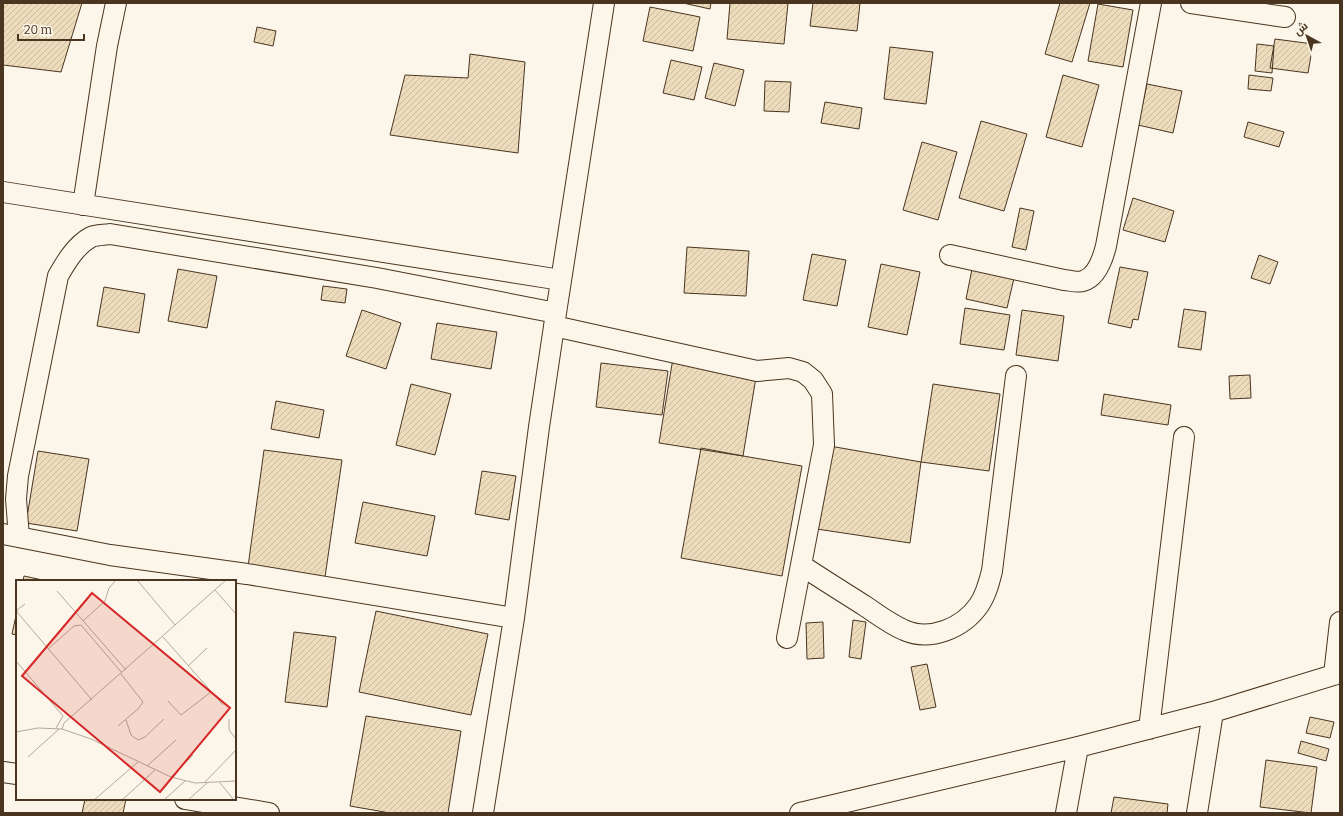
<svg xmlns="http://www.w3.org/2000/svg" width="1343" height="816" font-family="Bitter,Cairo,serif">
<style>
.building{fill:url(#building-hatch);stroke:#4a3520}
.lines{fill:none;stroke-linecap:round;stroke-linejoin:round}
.street-casing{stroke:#4a3520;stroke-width:22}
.street{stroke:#fbf6e9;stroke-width:20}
.inset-road{fill:none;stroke:#b4a999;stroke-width:1}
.view{fill:#d62828;fill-opacity:0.15;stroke:#d62828;stroke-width:2}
.inset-edge{fill:none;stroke:#4a3520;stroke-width:2}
</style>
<defs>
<pattern id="building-hatch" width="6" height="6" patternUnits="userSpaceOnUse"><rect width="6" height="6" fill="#ecdcbc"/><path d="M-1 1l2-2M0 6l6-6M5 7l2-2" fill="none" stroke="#ccbda1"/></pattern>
</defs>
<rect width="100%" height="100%" fill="#fbf6e9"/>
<!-- building -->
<path class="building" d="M3 3H82L61 72 3 65Z
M683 3H711L710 9Z
M730 3H788L784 44 727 39Z
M813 3H860L857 31 810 26Z
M1060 3H1090L1072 62 1045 54Z
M1098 4 1133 10 1123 67 1088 61Z
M650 7 700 17 693 51 643 41Z
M257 27 276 31 273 46 254 42Z
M1275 39 1313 44 1308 73 1270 68Z
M1257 44 1274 46 1272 73 1255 71Z
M890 47 933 52 926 104 884 99Z
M470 54 525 62 518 153 390 135 405 75 468 78Z
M671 60 702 67 694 100 663 93Z
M714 63 744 70 735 106 705 98Z
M1063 75 1099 85 1082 147 1046 137Z
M1249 75 1273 78 1271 91 1248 89Z
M765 81 791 82 789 112 764 111Z
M1147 84 1182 91 1173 133 1138 125Z
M825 102 862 108 859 129 821 123Z
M981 121 1027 134 1004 211 959 198Z
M1248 122 1284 132 1279 147 1244 137Z
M922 142 957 152 938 220 903 210Z
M1133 198 1174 211 1165 242 1123 230Z
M1020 208 1034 211 1026 250 1012 247Z
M687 247 749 251 746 296 684 293Z
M812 254 846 260 837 306 803 300Z
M1259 255 1278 262 1270 284 1251 278Z
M881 264 920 272 907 335 868 327Z
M973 264 1015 274 1007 308 966 299Z
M1120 267 1148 272 1138 320 1133 319 1131 328 1108 323Z
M178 269 217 276 207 328 168 321Z
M323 286 347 289 345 303 321 300Z
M104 287 145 294 139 333 97 326Z
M965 308 1010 315 1004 350 960 344Z
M1184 309 1206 312 1201 350 1178 347Z
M362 310 401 323 386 369 346 356Z
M1022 310 1064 316 1058 361 1016 355Z
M437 323 497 332 491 369 431 359Z
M673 358 757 371 743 456 659 443Z
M601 363 668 371 662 415 596 407Z
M1250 375 1251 398 1230 399 1229 376Z
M411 384 451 394 435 455 396 445Z
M933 384 1000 394 989 471 921 462Z
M1104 394 1171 405 1168 425 1101 415Z
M276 401 324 410 319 438 271 429Z
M824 445 921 462 910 543 810 528Z
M701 448 743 456 802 466 782 576 681 558Z
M264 450 342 460 324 584 247 574Z
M38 451 89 459 77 531 26 523Z
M482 471 516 476 509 520 475 514Z
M363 502 435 516 427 556 355 543Z
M24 576 47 581H23Z
M17 611V635L12 634Z
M376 611 488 634 471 715 359 692Z
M853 620 866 622 861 659 849 657Z
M823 622 824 658 807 659 806 623Z
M294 632 336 637 327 707 285 702Z
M927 664 936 707 920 710 911 667Z
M366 716 461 731 448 813H390L350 806Z
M1310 717 1334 722 1330 738 1306 733Z
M1301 741 1329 749 1326 761 1298 753Z
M1266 760 1317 767 1311 813 1260 807Z
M1114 797 1168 804 1167 813H1111Z
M85 799H126L123 813H82Z"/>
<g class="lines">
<!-- street casing -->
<g class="street-casing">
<path id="street" d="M1191 3 1285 17
M3 192 561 280
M83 205 107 46 116 3
M950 255 1064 280C1069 280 1078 283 1083 281 1097 277 1103 258 1106 246L1151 3
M554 326 757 371 789 368 803 372 813 380 822 394 824 445 787 638
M3 534 110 555 247 574 514 618
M19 537 16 499 18 476 58 276C66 262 76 245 91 237 96 235 104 235 110 234L377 278 556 313
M801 565C822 579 843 592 865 606 877 614 890 624 904 630 930 642 963 628 979 605 986 595 989 583 992 571L1016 376
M1334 675 1340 622
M1149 729 1184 437
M3 772 17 774
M185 799 269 813
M483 813 514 618 539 427 556 313 604 3
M800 813 1078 747 1213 712 1340 673
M1066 813 1078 747
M1197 813 1213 712"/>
</g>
<!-- street -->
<use href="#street" class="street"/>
</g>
<!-- overview -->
<g transform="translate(16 580)">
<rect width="220" height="220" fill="#fbf6e9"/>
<path class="inset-road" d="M121 0 159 45M199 10 220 34M41 11 110 90M9 24 1 30V32L76 120M67 41 89 21 93 8 100 0M147 57 207 125M32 69 58 46 65 45 106 93M0 81 47 136 40 148M172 86 191 68M152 121 165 135 195 112M213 139V150L220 159M110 140 115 155 122 160 129 157 148 139M102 146 122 129 127 122 105 94M46 149 48 143 210 0M0 152 22 148 46 149 75 159 155 197 179 203 220 201M12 177 43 149M131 186 160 160M155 197 177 175M188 203 220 170M204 203 218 220M78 220 122 182M106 220 139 190M148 220 169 201M172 220 191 203"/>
<path class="view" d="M76 13 214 128 144 212 6 96Z"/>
<rect width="220" height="220" class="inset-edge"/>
</g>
<!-- border -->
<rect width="1343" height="816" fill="none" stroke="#4a3520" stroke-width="8"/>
<!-- north arrow -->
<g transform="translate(1307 36) rotate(320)" stroke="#fbf6e9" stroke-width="3" paint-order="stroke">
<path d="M0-3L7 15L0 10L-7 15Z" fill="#4a3520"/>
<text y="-6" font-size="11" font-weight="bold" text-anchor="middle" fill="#4a3520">ش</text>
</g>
<!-- scale -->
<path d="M18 34v6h66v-6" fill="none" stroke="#4a3520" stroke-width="2"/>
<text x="24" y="34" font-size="12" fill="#4a3520" stroke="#fbf6e9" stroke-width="3" paint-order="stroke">20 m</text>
</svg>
